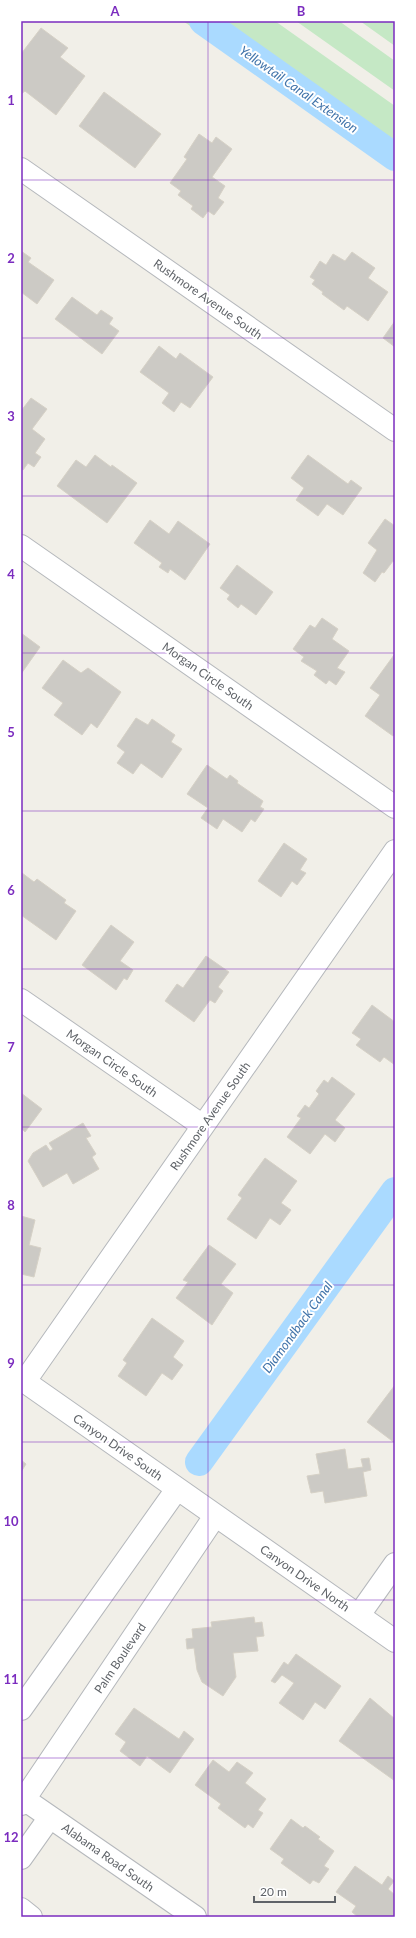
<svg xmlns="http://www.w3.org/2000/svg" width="416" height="1938" font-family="Lato,sans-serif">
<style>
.green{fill:#c5e8c5}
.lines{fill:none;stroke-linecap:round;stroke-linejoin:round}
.canal{stroke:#aadaff;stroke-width:28}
.building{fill:#cccac5;stroke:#d6d1c6}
.minor-casing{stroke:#b5b8bc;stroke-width:24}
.minor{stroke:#fff;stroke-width:22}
.grid{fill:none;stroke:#7b2cbf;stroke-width:1;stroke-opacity:0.55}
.labels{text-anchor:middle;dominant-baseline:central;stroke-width:4;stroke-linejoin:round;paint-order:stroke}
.street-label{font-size:12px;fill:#5f6368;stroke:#fff}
.water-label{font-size:13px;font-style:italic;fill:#4174aa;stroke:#fff}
.neatline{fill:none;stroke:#7b2cbf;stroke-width:1.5}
.grid-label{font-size:13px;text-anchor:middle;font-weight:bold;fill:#7b2cbf}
</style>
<rect width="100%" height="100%" fill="#f1efe8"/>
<!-- green -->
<path class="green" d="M183 21H275L395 106V169Z
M296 21H339L395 61V91Z
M360 21H395V46Z"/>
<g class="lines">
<!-- canal -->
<path class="canal" d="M203 21 395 157
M199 1462 395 1191"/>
</g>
<!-- building -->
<path class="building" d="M41 28 68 48 60 57 85 76 56 115 25 91 21 94V54Z
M104 92 161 134 135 168 79 126Z
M199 134 212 143 216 137 232 149 212 177 225 186 218 198 224 202 214 215 208 211 203 218 191 209 193 206 178 195 181 191 170 183 187 159 184 157Z
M21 251 31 258 28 262 54 280 37 304 21 292Z
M352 252 375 268 368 278 388 292 368 321 347 306 344 310 322 294 323 292 312 284 315 280 310 277 320 261 326 265 333 254 345 261Z
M72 297 97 315 101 310 113 318 109 324 119 331 102 354 55 319Z
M395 321V347L383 338Z
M159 346 176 359 180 353 213 377 190 408 181 402 174 412 162 403 169 393 140 372Z
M31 398 47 409 32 429 45 439 35 453 41 457 34 467 28 463 23 470 21 469V411Z
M95 455 111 467 112 465 137 483 107 523 57 486 76 460 86 467Z
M308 455 348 484 351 480 362 488 343 515 327 504 318 516 296 500 304 488 291 478Z
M385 519 395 526V563L393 561 384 573 382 572 375 582 363 573 377 550 368 543Z
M150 520 169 534 178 521 210 544 185 580 170 569 168 573 159 567 162 563 134 543Z
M237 565 273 592 256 615 241 604 238 608 227 599 230 595 220 588Z
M322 618 338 629 332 639 349 651 337 668 345 672 336 685 329 680 326 684 314 675 317 671 301 661 304 657 293 649 310 625 315 628Z
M21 633 40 647 21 674Z
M394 655 395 656V734L393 736 365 716 380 695 370 688Z
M63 660 81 673 88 668 121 692 97 728 91 723 82 735 54 715 63 703 42 688Z
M136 718 148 725 152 719 175 735 171 742 182 749 162 778 141 763 133 774 117 763 125 752 117 746Z
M207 765 227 779 230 775 238 781 237 783 263 801 260 807 264 809 255 822 251 819 242 832 223 819 217 829 201 818 208 808 187 794Z
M284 843 307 859 300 870 306 873 297 885 292 881 281 897 258 881Z
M22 873 34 882 37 879 66 900 64 903 76 911 56 940 21 915Z
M111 925 134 942 120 961 133 970 127 980 124 978 116 990 82 965Z
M206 956 229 972 218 987 223 991 215 1003 210 1000 194 1022 165 1001 177 984 183 988Z
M372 1005 395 1022V1065L384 1057 380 1062 356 1045 361 1039 352 1033Z
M332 1077 355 1094 335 1120 345 1128 335 1142 325 1134 310 1154 287 1137 301 1118 297 1116 305 1105 309 1108 319 1094 316 1091 324 1080 328 1083Z
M21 1093 42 1109 25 1132 21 1128Z
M83 1123 91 1136 86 1138 96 1154 92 1157 99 1169 73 1184 67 1173 43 1187 28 1161 33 1153 46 1145 50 1151 53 1149 49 1143Z
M265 1158 297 1181 281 1203 291 1210 280 1225 270 1218 256 1239 227 1219 242 1198 238 1195Z
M21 1216 35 1220 29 1245 41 1248 34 1277 21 1274Z
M209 1245 236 1264 221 1284 233 1293 212 1325 176 1298 188 1282 183 1280Z
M152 1318 184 1341 173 1357 183 1365 172 1380 162 1373 146 1396 118 1376 127 1363 123 1360Z
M395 1385V1443L367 1422Z
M345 1449 348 1469 363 1467 361 1459 369 1458 371 1470 363 1472 367 1496 325 1503 323 1491 311 1493 307 1476 320 1474 316 1454Z
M21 1460 26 1464 21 1472Z
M254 1617 255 1623 262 1622 264 1636 256 1637 258 1651 233 1653 236 1677 223 1696 202 1682 197 1670 194 1648 187 1649 186 1639 193 1638 192 1629 212 1627 211 1622Z
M296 1654 341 1686 325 1709 315 1702 303 1720 279 1703 294 1683 282 1675 275 1683 271 1681 284 1662 288 1665Z
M370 1698 395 1719V1781L339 1741Z
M134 1708 179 1739 184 1731 194 1739 170 1773 147 1756 140 1766 120 1751 126 1742 115 1734Z
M213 1760 229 1772 237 1762 253 1773 245 1783 266 1799 258 1810 263 1813 253 1828 248 1824 245 1828 218 1808 221 1804 195 1785Z
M291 1819 303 1828 305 1826 320 1837 318 1839 334 1851 324 1866 329 1869 319 1883 313 1880 310 1884 281 1863 284 1859 270 1849Z
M355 1866 382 1885 388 1876 394 1881 388 1889 395 1895V1917H358L352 1912 356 1906 336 1892Z"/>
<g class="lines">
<!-- minor casing -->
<g class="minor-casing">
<path id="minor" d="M21 169 395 430
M21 546 395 807
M21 1000 203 1126
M21 1379 395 1641
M25 1381 395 851
M359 1615 395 1564
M21 1709 177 1489
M21 1797 195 1917
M21 1804 215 1516
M21 1858 50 1817
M21 1909 31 1917"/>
</g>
<!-- minor -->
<use href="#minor" class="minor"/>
</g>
<!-- grid -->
<path class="grid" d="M208 21V1917M21 180H395M21 338H395M21 496H395M21 653H395M21 811H395M21 969H395M21 1127H395M21 1285H395M21 1442H395M21 1600H395M21 1758H395"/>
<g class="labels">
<!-- street labels -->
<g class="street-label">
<text transform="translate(208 299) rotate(35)">Rushmore Avenue South</text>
<text transform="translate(208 676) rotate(35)">Morgan Circle South</text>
<text transform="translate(112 1063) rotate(35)">Morgan Circle South</text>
<text transform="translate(210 1116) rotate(-55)">Rushmore Avenue South</text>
<text transform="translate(118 1447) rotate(35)">Canyon Drive South</text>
<text transform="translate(305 1578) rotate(35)">Canyon Drive North</text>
<text transform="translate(120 1658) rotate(-56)">Palm Boulevard</text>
<text transform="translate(108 1857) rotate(35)">Alabama Road South</text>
</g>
<!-- water labels -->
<g class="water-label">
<text transform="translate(299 89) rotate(35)">Yellowtail Canal Extension</text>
<text transform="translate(297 1327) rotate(-54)">Diamondback Canal</text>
</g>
</g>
<!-- border -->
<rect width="416" height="1938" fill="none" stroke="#ffffff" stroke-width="44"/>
<!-- scale -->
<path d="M254 1896v6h81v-6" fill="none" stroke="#5f6368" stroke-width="2"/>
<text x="260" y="1896" font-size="12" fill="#5f6368" stroke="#ffffff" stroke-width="3" paint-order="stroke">20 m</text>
<rect x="22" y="22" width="372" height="1894" class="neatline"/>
<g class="grid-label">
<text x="115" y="16">A</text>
<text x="301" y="16">B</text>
<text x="11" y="105">1</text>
<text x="11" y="263">2</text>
<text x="11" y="421">3</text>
<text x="11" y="579">4</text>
<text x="11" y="737">5</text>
<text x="11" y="895">6</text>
<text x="11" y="1052">7</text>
<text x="11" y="1210">8</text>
<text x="11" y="1368">9</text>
<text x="11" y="1526">10</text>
<text x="11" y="1684">11</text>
<text x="11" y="1842">12</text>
</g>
</svg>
